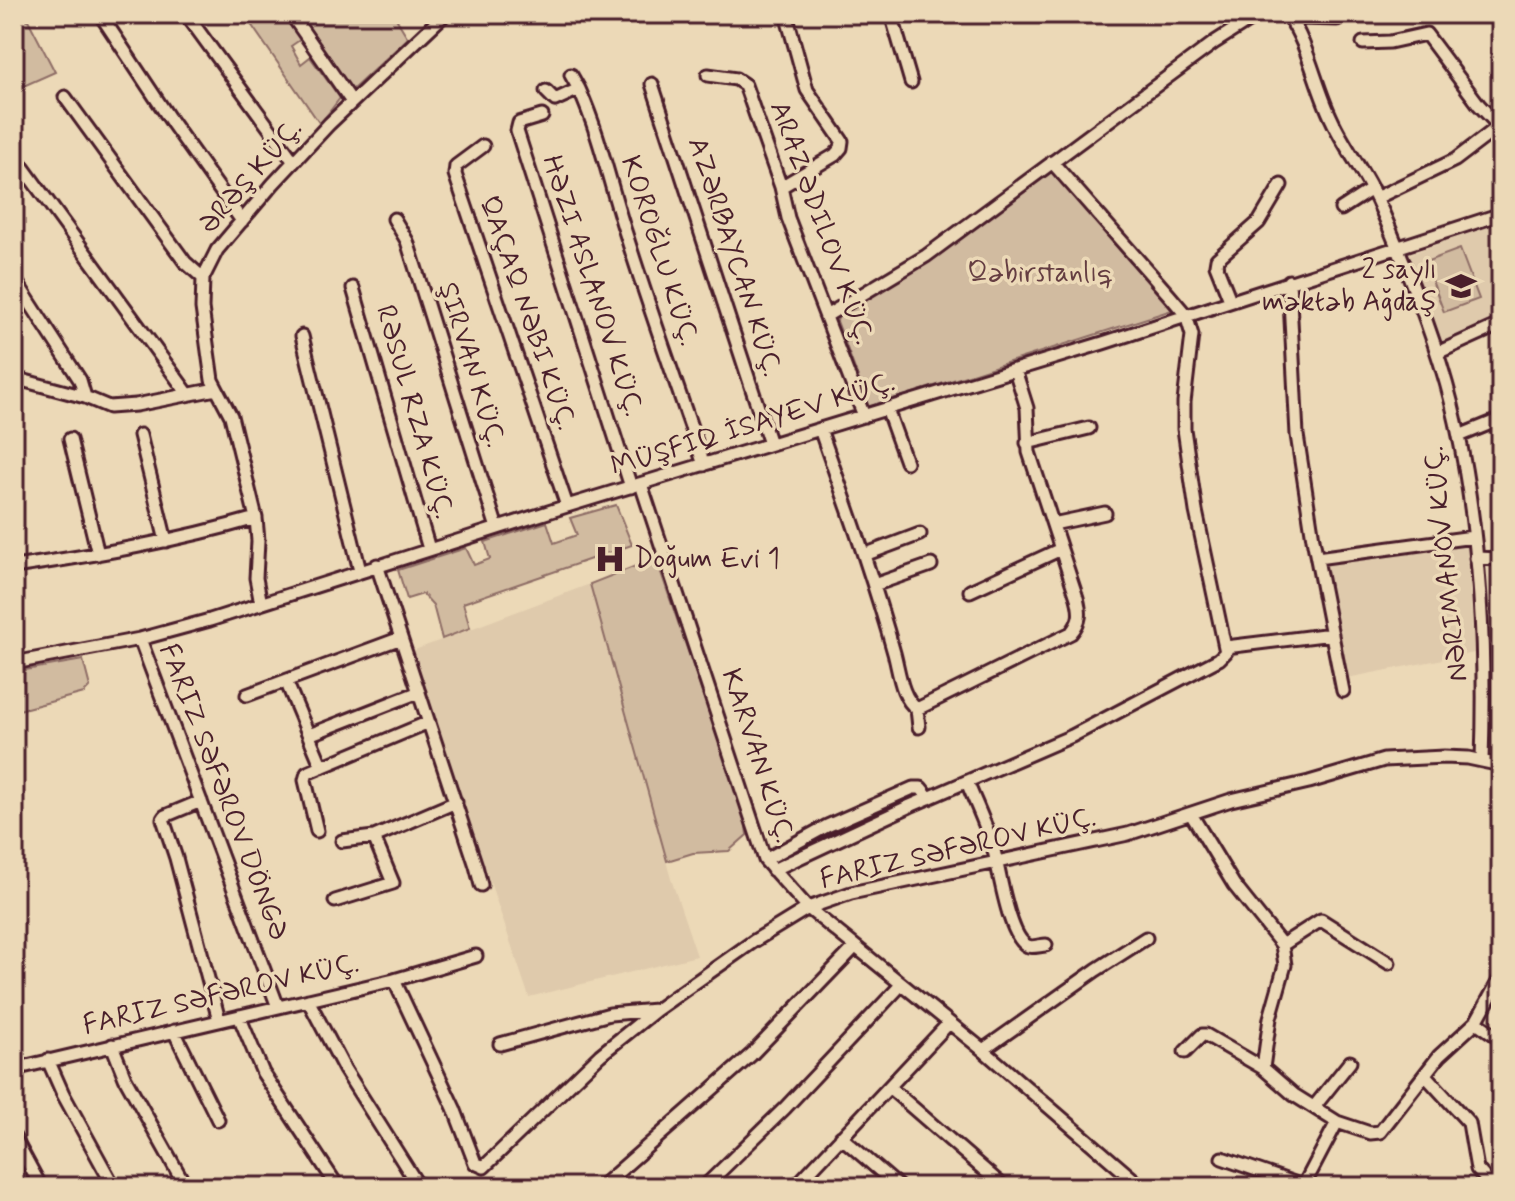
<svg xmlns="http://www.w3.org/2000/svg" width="1515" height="1201" font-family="Mynerve,sans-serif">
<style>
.built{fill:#dfcaac}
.green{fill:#d1bba0;stroke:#8e6d66;stroke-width:2}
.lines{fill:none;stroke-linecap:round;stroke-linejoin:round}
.minor-casing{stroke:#4a1f2b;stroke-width:17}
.minor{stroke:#ecd9b7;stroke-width:11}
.labels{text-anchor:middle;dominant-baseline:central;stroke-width:7;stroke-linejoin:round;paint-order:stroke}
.street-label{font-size:28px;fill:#4a1f2b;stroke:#ecd9b7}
.poi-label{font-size:28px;fill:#4a1f2b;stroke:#ecd9b7;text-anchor:end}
.park-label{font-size:28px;fill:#653e42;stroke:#ecd9b7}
</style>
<rect width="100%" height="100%" fill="#ecd9b7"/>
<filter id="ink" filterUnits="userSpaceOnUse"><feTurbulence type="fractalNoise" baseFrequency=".0125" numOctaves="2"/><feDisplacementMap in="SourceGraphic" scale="16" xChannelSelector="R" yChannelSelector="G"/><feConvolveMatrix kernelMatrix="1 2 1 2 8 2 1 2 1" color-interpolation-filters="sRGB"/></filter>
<g filter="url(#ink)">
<!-- built -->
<path class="built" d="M1501 222V319L1442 344 1410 254Z
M1468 543 1474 653 1347 678 1324 563Z
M590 584 671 879 697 956 529 997 412 651Z"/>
<!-- green -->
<path class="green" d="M14 14H25L55 72 19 88 14 80Z
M244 14H404L397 20 408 38 352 90 310 33 291 46 301 64 310 57 340 98 320 124Z
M1049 169 1172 310 869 407 837 321 841 310 906 276 995 213Z
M1460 249 1479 299 1444 312 1425 262Z
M616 505 632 545 463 603 470 628 442 639 433 605 423 594 407 599 398 570 466 548 474 565 490 559 485 542 547 522 554 543 577 535 570 518Z
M656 558 745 818 747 835 729 851 693 853 667 861 590 584Z
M83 660 90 687 84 693 19 710 14 690V672Z"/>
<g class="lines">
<!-- minor casing -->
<g class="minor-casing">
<path id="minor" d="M100 14 173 124 242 221
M186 14 294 162
M291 14 352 102
M891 14 911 82
M1287 14C1309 45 1315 86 1332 120 1343 144 1359 165 1371 188 1381 206 1388 225 1396 244 1420 301 1443 362 1456 422 1480 532 1486 648 1482 760
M1291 20 1301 18 1337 19
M1363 43 1390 42 1426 34 1479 105 1499 126
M571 75 579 89
M708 75 736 79 745 85 781 187 788 218 864 416
M652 84 770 444
M546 91 555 100 579 89C600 135 610 185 626 234 650 311 678 388 704 465
M65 97 185 262 203 278
M542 116 519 123 517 131 631 487
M483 146 456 166 455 174 567 506
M14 155 188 394
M781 187 835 155 841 148 842 141 807 90 786 14
M1376 198 1455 160 1501 125
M1341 209 1372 189
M394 219 407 241 497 528
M14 278 80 380 85 397
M1289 281 1297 435 1313 539 1343 691
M353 288 429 549
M1230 300 1216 265 1217 259 1259 222 1281 185
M826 316 926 256 1215 42 1259 14
M302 336 360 571
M1437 353 1501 324
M14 378 85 397 109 407 136 405 216 389
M887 409 906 462
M820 429C846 503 873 577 894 653 899 671 901 698 917 709L1071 633C1081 621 1081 613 1077 598L1029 452 1027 408 1015 370
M140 435 166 541
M1459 436 1501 419
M70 439 98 554
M1027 443 1089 428
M641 484 765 860 808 908 983 1050 1142 1187
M1053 524 1105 513
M864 555 920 534
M1317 558 1473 537
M1476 558 1501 559
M377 565 476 866 481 885
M14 567C96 555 177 541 256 518
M874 585 931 565
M970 591 1061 549
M261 604 256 578 258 541 256 518 231 416 212 380 202 308 203 278 217 250 273 184 329 124 445 14
M140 639 278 1007
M1226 647 1332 634
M14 663 140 639 210 620 567 506 1103 343 1501 214
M286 681 322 767
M247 695 401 638
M917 709 919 727
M309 735 419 692
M967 782C976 804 986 825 993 847 999 866 1008 938 1028 946 1032 948 1041 945 1046 945
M201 801 165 816 163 819 176 858 219 1020
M1191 814 1234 885 1282 945 1285 965 1270 1018 1263 1068 1294 1095 1337 1122
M317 831 305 780 307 773 429 722
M342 841 374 837
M765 860 827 826 913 788H921L929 798
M773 870 910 806 1072 736 1219 659 1226 652 1196 511 1184 429V402L1192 335 1186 315 1169 295 1052 162
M335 901 393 883 374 837 456 802
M1282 945 1321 920 1389 963
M394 980 476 956
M308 1000 345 1070 419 1187
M239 1016 263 1073 338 1187
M1476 1022 1501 1039
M174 1031 218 1120
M500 1044 610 1014 655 1010
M112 1045 125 1078 186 1187
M983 1050 1096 970 1146 938
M1185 1052 1202 1035H1206L1263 1068
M48 1060 63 1094 114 1187
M14 1069 394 980 454 1108 475 1163 484 1167 600 1055 656 1010 754 941 808 908 851 893 1128 834 1231 800 1309 782 1384 760 1444 757 1468 758 1501 765
M1425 1075 1469 1123 1477 1169 1493 1187
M889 1087 1004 1187
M1314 1107 1350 1062
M14 1137 41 1187
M841 1137 899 1187
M1222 1158 1303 1186
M601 1187 751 1055 855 947
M704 1187 785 1108 901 985
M795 1187 949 1023
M1303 1187 1337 1122 1370 1133 1380 1132 1439 1056 1476 1022 1501 977"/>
</g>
<!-- minor -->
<use href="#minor" class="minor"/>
</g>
</g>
<!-- icons -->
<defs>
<g id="school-bare" transform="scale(2.4)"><path d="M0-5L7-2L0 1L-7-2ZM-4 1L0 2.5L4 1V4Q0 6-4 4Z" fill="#4a1f2b" stroke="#ecd9b7" stroke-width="2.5" paint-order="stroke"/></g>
<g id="hospital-bare" transform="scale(2.4)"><path d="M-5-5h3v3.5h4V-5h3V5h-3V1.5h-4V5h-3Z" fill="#4a1f2b" stroke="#ecd9b7" stroke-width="2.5" paint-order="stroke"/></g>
</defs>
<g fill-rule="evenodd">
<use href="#school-bare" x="1461" y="286"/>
<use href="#hospital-bare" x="610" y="559"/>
</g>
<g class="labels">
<!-- street labels -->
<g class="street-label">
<text transform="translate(251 177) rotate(-49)">ƏRƏŞ KÜÇ.</text>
<text transform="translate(821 223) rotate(70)">ARAZ ƏDILOV KÜÇ.</text>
<text transform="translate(659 251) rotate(72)">KOROĞLU KÜÇ.</text>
<text transform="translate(734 257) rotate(72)">AZƏRBAYCAN KÜÇ.</text>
<text transform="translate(592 286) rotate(72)">HƏZI ASLANOV KÜÇ.</text>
<text transform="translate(527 313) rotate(71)">QAÇAQ NƏBI KÜÇ.</text>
<text transform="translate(471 365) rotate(73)">ŞIRVAN KÜÇ.</text>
<text transform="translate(414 412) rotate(74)">RƏSUL RZA KÜÇ.</text>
<text transform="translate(753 425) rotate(-17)">MÜŞFIQ İSAYEV KÜÇ.</text>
<text transform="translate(1447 564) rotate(-96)">NƏRIMANOV KÜÇ.</text>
<text transform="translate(757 756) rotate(72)">KARVAN KÜÇ.</text>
<text transform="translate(223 792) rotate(69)">FARIZ SƏFƏROV DÖNGƏ</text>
<text transform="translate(958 849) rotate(-13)">FARIZ SƏFƏROV KÜÇ.</text>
<text transform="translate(221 995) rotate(-13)">FARIZ SƏFƏROV KÜÇ.</text>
</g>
<!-- poi labels -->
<g class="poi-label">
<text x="1437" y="270">2 saylı<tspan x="1437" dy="32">məktəb Ağdaş</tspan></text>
<text x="634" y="559" text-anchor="start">Doğum Evi 1</text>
</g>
<!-- park labels -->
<g class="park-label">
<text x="1040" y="273">Qəbirstanlıq</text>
</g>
</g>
<!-- margin -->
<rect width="1515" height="1201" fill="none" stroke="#ecd9b7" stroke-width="48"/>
<rect x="24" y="24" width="1467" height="1153" fill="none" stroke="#4a1f2b" stroke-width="3" filter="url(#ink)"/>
</svg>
